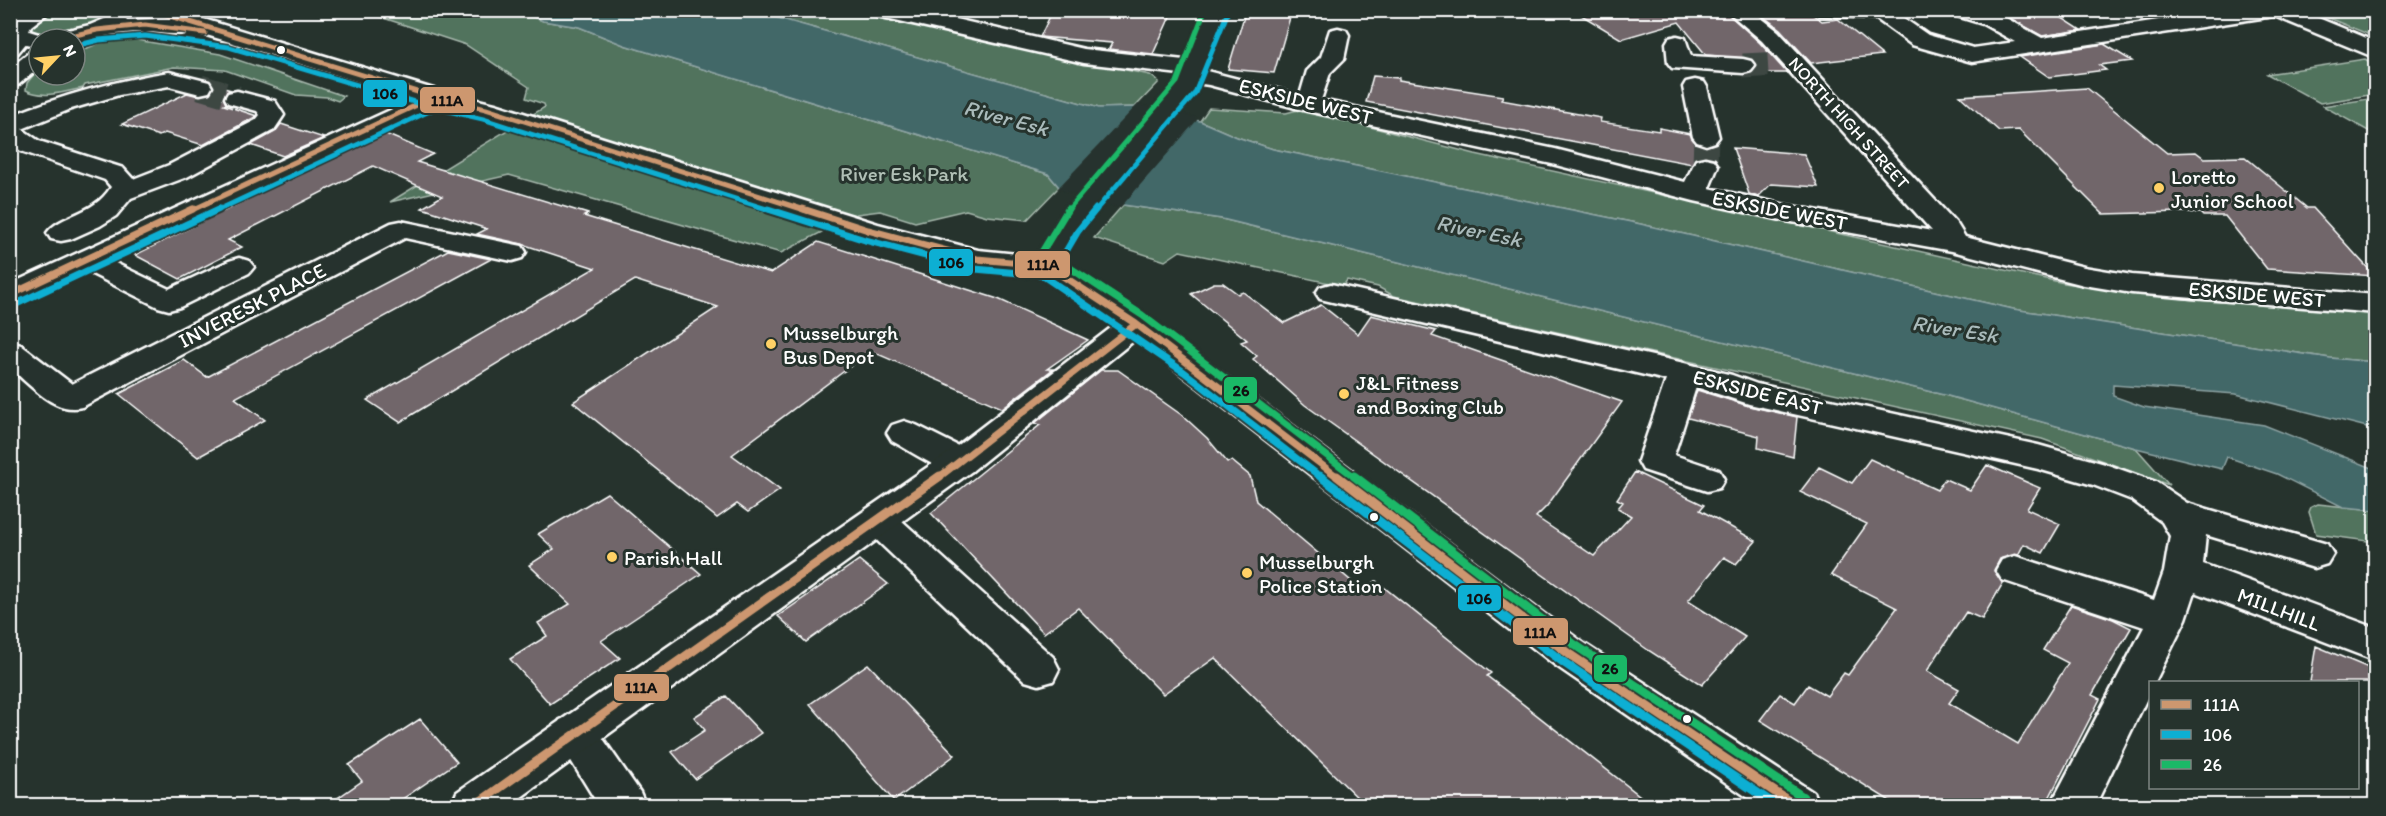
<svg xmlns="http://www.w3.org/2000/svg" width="2386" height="816" font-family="Itim,sans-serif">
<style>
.green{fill:#51735d;stroke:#a8b9ae;stroke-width:1.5}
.water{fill:#436768;stroke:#8ea4a4;stroke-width:1.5}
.pier{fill:#26332d}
.building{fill:#71666b;stroke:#fff;stroke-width:1.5}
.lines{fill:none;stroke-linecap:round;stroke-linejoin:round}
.minor-tunnel{stroke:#3c4742;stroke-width:25;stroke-dasharray:25 12;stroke-linecap:butt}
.minor-casing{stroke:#fff;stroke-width:5}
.major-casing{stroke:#fff;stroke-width:5}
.minor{fill:#26332d;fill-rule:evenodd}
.major{fill:#26332d;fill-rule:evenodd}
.bus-1-far2-casing{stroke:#26332d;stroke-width:8}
.bus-1-far1-casing{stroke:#26332d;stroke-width:11}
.bus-1-casing{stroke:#26332d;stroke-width:14}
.bus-2-far2-casing{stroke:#26332d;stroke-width:8}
.bus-2-far1-casing{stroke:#26332d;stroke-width:11}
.bus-2-casing{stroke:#26332d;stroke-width:14}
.bus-3-far2-casing{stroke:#26332d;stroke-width:8}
.bus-3-far1-casing{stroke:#26332d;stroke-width:11}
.bus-3-casing{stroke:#26332d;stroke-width:14}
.bus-1-far2{stroke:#cd976f;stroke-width:5}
.bus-1-far1{stroke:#cd976f;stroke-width:7}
.bus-1{stroke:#cd976f;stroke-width:9}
.bus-2-far2{stroke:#0dafd3;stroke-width:5}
.bus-2-far1{stroke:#0dafd3;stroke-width:7}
.bus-2{stroke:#0dafd3;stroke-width:9}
.bus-3-far2{stroke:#1ab867;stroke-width:5}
.bus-3-far1{stroke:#1ab867;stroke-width:7}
.bus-3{stroke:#1ab867;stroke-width:9}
.bus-dot{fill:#fff;stroke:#26332d;stroke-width:2}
.poi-dot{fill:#ffd166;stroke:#26332d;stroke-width:2}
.labels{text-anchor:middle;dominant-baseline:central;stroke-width:6;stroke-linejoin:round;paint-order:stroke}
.far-street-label{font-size:18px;fill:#fff;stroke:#26332d}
.street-label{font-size:21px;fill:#fff;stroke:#26332d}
.park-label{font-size:21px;fill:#b1c0b6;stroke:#26332d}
.poi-label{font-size:21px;fill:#fff;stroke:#26332d;text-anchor:start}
.water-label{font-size:22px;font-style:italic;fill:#abb;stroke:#26332d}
.line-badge{stroke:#26332d;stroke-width:2}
.pale-badge-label{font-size:16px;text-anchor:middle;font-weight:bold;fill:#111}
</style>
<rect width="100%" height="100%" fill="#26332d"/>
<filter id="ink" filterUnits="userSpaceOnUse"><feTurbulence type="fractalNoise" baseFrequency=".0167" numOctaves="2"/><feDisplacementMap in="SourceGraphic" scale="12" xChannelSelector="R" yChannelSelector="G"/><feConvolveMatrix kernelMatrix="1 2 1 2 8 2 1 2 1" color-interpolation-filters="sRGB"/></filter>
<g filter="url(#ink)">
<!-- green -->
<path class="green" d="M53 11H113C103 30 51 38 32 31L30 27Z
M362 11H518L543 21 579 27 624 45 1048 174 1059 187 1027 220 987 216 966 210 915 222 880 211 857 214 781 253 509 175 390 202 545 107 544 104 526 98 529 87 466 45Z
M753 11H844L1150 75 1159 82 1135 107 1099 108Z
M2311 11H2375V37Z
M130 39 220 54 344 96 338 101 327 97 296 95 225 70 174 67 85 85 83 88C65 92 43 99 26 90L27 83 39 68V75H75V53L100 43Z
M2365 59 2375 65V94L2320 103 2267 74Z
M2375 98V133H2372L2323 106Z
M1209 108 1286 113 1301 109 1475 154 2064 283 2192 300 2375 313V362L2330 358 2013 309 1636 223 1273 149 1237 137 1200 121Z
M1123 205 1222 219 1948 396 2136 448 2169 485 2042 439 1394 296 1378 287 1347 280 1343 286 1180 251 1165 261 1094 238Z
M2318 504 2375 510V542L2316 534 2309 512 2311 507Z"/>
<!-- water -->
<path class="water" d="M518 11H753L1099 108 1135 107 1200 121 1237 137 1273 149 1636 223 2013 309 2330 358 2375 362V429L2236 394 2113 385V396L2144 407 2264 425 2375 469V510L2343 507 2277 474 2227 457 2222 469 2136 448 1948 396 1222 219 1123 205 1059 187 1048 174 624 45 579 27 543 21Z"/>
<!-- pier -->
<path class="pier" d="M1138 104 1199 118 1120 208 1057 189Z"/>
<!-- building -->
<path class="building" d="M1053 10H1173L1153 54 1109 49 1112 43 1040 37Z
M1246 10H1280L1279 13 1291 14 1274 73 1228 69Z
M1573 10H1724L1760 43 1787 73H1752L1757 66 1752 59 1706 55 1679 22 1621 39Z
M1755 10H1806L1822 21 1838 19 1882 55 1811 63 1780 29Z
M1995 10H2050L2081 30 2042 36Z
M2104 44 2132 61 2099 65 2106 70 2049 77 2020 57Z
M1373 76 1399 78V80L1503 96 1501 100 1601 118 1600 122 1659 131V128L1690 134 1696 144 1707 147 1717 143 1716 159 1705 156 1696 158 1692 164 1366 102Z
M213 85 231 90 226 92 223 97 226 104 224 105 257 116 203 145 165 133 159 136 122 124 187 93 199 96 209 94 214 88Z
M2087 88 2167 153 2196 152 2204 158 2245 157 2307 208H2313L2375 276 2267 269 2225 216H2203L2200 213 2183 212 2103 214 2019 130 1999 131 1960 96Z
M281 124 324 138 283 156 251 145 275 132Z
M383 133 433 154 417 162 588 214 584 216 771 273 818 242 998 299 1088 340 1047 369H1053L1002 408 871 351 732 455 780 490 748 512 737 504 717 518 573 402 718 307 635 280 400 422 367 400 595 268 522 244 477 234 487 229 422 208 442 196 373 166 228 240 242 247 180 279 135 255Z
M1733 148 1804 154 1818 187 1771 184 1758 197 1749 194Z
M448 250 491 259 235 398 265 420 198 457 119 394 184 360 207 377Z
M1214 283H1223L1238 294 1243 292 1284 323 1321 305 1358 334 1371 315 1436 331 1432 336 1622 402 1547 506 1536 517 1594 556 1631 516 1618 508 1623 502 1617 499 1635 472 1704 505 1700 510 1756 541 1736 564 1724 557 1688 601 1745 637 1702 685 1648 650 1305 405 1253 359 1257 356 1241 342 1247 340 1191 294Z
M1101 370H1118L1183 416 1207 438 1227 462 1232 461 1250 476 1256 501 1362 590 1376 581 1491 673 1487 676 1653 806H1366L1215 658 1163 694 1078 608 1044 633 931 513 1040 425 1035 423Z
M1697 390 1749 406 1797 417 1793 457 1758 448 1759 436 1688 418Z
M1870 459 1937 490 1945 479 1970 490 1987 465 2040 488 2027 509 2060 524 2043 553 2024 544 2018 555 2000 559 1994 571 2003 583 1982 619 1966 612 1927 671 1959 689 1949 703 2018 744 2068 663 2043 650 2071 605 2113 619 2131 628 2092 695 2100 699 2045 806H1898L1760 720 1780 694 1795 703 1808 685 1827 696 1844 673 1848 675 1897 608 1831 575 1867 524 1800 492 1819 467 1852 483Z
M607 493 701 574 601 641 620 658 550 704 510 659 547 636 538 623 570 604 529 565 554 549 538 534Z
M859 560 888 584 806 642 778 616Z
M2316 646 2376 671V682H2310Z
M868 664 955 755 894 801 810 704Z
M726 696 761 733 695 779 672 752 705 730 694 717Z
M420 719 457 762 392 806H326L362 781 349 765Z"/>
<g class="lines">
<!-- minor-tunnel -->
<path class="minor-tunnel" d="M1743 66 1779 64
M200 87 237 98
M1705 166 1706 137"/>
<!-- minor casing -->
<g class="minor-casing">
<path id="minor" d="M871 10H917L1084 49 1193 61 1201 63 1205 68 1203 70 1300 95 1307 71 1321 57 1330 30 1338 28 1346 30 1349 35 1344 59 1330 73 1321 100 1555 149 1685 182 1696 160 1705 158 1714 160 1718 166 1709 188 1786 205 1932 231 1762 41 1726 10H1751L1778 31 1803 58 1957 224 1965 237 2084 267 2132 275 2376 295V313L2132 293 2084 285 1952 251 1786 221 1694 201 1552 164 1307 111 1209 85 1182 81 1178 76 1180 74 1084 63 882 17 874 15Z
M1816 10H1892L1928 35 1973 48 2015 42 1983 24 1954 15 1951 10H1986L1999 14 2042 38 2223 10H2299L2376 42V58L2274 16 1972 62 1912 45 1875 18 1819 15Z
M21 29 29 31 32 36 18 53 10 55V34Z
M1677 36 1685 38 1691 56 1743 59 1751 61 1755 66 1751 71 1743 73 1672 68 1668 63 1666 43 1669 38Z
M39 49V68L18 85 10 87V68L31 51Z
M169 72 209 82 212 87 209 92 200 94 169 86 119 95 71 109 22 129 39 141 123 168 133 179 169 165 256 120 260 115 257 111 228 103 225 98 228 93 237 91 275 101 284 115 274 130 187 177 131 198 116 216 100 226 71 239 61 241 51 239 47 233C60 214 93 216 111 187L105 180 21 151 10 144V116C63 95 114 81 169 72Z
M1695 80 1704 82 1707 87 1719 137 1715 142 1706 145 1697 142 1693 137 1683 87 1686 82Z
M434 90 443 92 446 97 443 102 109 260 169 289 229 261 239 258 249 261 254 267 249 273 180 307 169 310 158 307 86 271 10 304V284Z
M401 221 522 246 526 252 522 258 512 261 405 238 82 407C54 414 31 385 10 368V342L21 345 72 384 391 223Z
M1331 284 1684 363 1732 375 1757 384 2038 445 2105 464 2156 482 2187 503 2327 544 2333 554 2327 564 2314 568 2206 535 2203 564 2376 628V661L2195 592 2186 619 2155 682H2150V692L2095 806H2050L2144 627 2002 580 1996 570 2002 560 2015 556 2154 600 2164 572 2170 536 2162 522 2132 500 2093 485 2038 469 1749 404 1696 387 1674 455 1719 470 1724 479 1719 488 1707 491 1643 470 1638 461 1666 380 1320 299 1316 293 1320 287Z
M904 421 916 425 972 453 977 462 972 471C946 478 915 453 892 441L887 433 892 425Z
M878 507 891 511 1053 657 1059 669 1053 681 1039 685 1025 681 865 529 860 520 865 511Z
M575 715 590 720 640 792 646 806H599L554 733 560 720Z"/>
</g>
<!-- major casing -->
<g class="major-casing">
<path id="major" d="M23 10H52L31 26 29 31 48 37 50 34 90 25 116 14 124 16 127 20 157 19 141 15 138 10H174L440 91 495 104 878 224 978 250 1037 256 1059 219 1175 85 1206 10H1228L1198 87 1081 228 1062 262 1147 317 1201 357 1583 643 1813 792 1819 806H1760L1555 665 1136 339 972 471 509 806H451L457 792 948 453 1116 324 1039 273 977 268 858 236 479 115 425 102 187 29 184 33C171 36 159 32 146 32 123 31 98 37 75 42V39H39V47L13 41 10 38V22Z"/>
</g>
<!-- minor -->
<use href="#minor" class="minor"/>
<!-- major -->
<use href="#major" class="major"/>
<!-- bus-1-far2 casing -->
<g class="bus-1-far2-casing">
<path id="bus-1-far2" d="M151 10 434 97 486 109 808 211
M58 39 97 30 145 25 205 33
M190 211 434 97"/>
</g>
<!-- bus-1-far1 casing -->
<g class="bus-1-far1-casing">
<path id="bus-1-far1" d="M803 209 868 230 977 259 1046 265 1136 324 1339 478
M10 295 193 209
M938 478 1136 324"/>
</g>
<!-- bus-1 casing -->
<g class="bus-1-casing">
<path id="bus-1" d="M1337 476 1569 654 1796 806
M474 806 940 476"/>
</g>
<!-- bus-2-far2 casing -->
<g class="bus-2-far2-casing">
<path id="bus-2-far2" d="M75 46 99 40 145 36 229 47 431 107 483 119 773 211
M216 211 438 107
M1095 211 1195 93 1227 14"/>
</g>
<!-- bus-2-far1 casing -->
<g class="bus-2-far1-casing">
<path id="bus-2-far1" d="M768 209 865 240 975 269 1042 275 1184 372 1322 478
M1055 270 1078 231 1096 209
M14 305 219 209"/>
</g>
<!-- bus-2 casing -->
<g class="bus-2-casing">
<path id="bus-2" d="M1320 476 1563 662 1777 806"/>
</g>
<!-- bus-3-far2 casing -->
<g class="bus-3-far2-casing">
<path id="bus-3-far2" d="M1067 211 1177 82 1205 10"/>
</g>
<!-- bus-3-far1 casing -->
<g class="bus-3-far1-casing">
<path id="bus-3-far1" d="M1052 256 1142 315 1356 478
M1037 260 1068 209"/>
</g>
<!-- bus-3 casing -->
<g class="bus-3-casing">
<path id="bus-3" d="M1354 476 1575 645 1803 797"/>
</g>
<!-- bus-1-far2 -->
<use href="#bus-1-far2" class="bus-1-far2"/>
<!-- bus-1-far1 -->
<use href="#bus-1-far1" class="bus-1-far1"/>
<!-- bus-1 -->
<use href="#bus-1" class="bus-1"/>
<!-- bus-2-far2 -->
<use href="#bus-2-far2" class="bus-2-far2"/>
<!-- bus-2-far1 -->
<use href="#bus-2-far1" class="bus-2-far1"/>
<!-- bus-2 -->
<use href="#bus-2" class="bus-2"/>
<!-- bus-3-far2 -->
<use href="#bus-3-far2" class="bus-3-far2"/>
<!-- bus-3-far1 -->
<use href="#bus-3-far1" class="bus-3-far1"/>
<!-- bus-3 -->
<use href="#bus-3" class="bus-3"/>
</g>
</g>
<!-- markers -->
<g class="bus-dot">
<circle cx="281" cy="50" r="5"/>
<circle cx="1374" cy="517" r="5"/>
<circle cx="1687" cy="719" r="5"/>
</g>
<g class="poi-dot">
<circle cx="2159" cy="188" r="6"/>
<circle cx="771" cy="344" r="6"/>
<circle cx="1344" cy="394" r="6"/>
<circle cx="612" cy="557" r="6"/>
<circle cx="1247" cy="573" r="6"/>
</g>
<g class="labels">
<!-- far-street labels -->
<g class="far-street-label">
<text transform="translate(1849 123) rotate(48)">NORTH HIGH STREET</text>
</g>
<!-- street labels -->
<g class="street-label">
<text transform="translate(1306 101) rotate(14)">ESKSIDE WEST</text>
<text transform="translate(1780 210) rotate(11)">ESKSIDE WEST</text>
<text transform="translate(2257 294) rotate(5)">ESKSIDE WEST</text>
<text transform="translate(252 305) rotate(-27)">INVERESK PLACE</text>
<text transform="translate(1758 392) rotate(14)">ESKSIDE EAST</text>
<text transform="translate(2279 609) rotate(21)">MILLHILL</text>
</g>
<!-- park labels -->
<g class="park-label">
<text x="904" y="173">River Esk Park</text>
</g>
<!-- poi labels -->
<g class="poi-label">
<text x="2171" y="176">Loretto<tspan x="2171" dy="24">Junior School</tspan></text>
<text x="783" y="332">Musselburgh<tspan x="783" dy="24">Bus Depot</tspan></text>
<text x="1356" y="382">J&amp;L Fitness<tspan x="1356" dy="24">and Boxing Club</tspan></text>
<text x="624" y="557">Parish Hall</text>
<text x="1259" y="561">Musselburgh<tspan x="1259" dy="24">Police Station</tspan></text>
</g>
<!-- water labels -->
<g class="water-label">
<text transform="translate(1006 118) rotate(15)">River Esk</text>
<text transform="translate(1479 231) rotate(12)">River Esk</text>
<text transform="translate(1955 329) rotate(9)">River Esk</text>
</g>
</g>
<g class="line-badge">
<rect x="362" y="79" width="46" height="29" rx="6" fill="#0dafd3"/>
<rect x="419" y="86" width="57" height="28" rx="6" fill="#cd976f"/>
<rect x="928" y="248" width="46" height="29" rx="6" fill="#0dafd3"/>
<rect x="1014" y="250" width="57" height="29" rx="6" fill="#cd976f"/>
<rect x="1223" y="376" width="35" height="28" rx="6" fill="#1ab867"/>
<rect x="1457" y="584" width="45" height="28" rx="6" fill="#0dafd3"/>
<rect x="1512" y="617" width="57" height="29" rx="6" fill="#cd976f"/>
<rect x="1593" y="654" width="35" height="29" rx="6" fill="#1ab867"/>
<rect x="613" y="673" width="57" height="29" rx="6" fill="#cd976f"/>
</g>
<g class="pale-badge-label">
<text x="385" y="99">106</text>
<text x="447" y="106">111A</text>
<text x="951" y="268">106</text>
<text x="1043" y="270">111A</text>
<text x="1241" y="396">26</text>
<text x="1479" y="604">106</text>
<text x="1540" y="638">111A</text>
<text x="1610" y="674">26</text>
<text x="641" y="693">111A</text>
</g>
<!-- margin -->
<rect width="2386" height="816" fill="none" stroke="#26332d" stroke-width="36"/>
<rect x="18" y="18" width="2350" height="780" fill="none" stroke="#fff" stroke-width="2" filter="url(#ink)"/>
<!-- legend -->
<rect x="2149" y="681" width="210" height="108" fill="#26332d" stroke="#7d8581" stroke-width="1.5"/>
<rect x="2161" y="700" width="30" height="9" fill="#cd976f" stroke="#7d8581" stroke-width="1.5"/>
<text x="2203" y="711" font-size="18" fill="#ffffff">111A</text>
<rect x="2161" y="730" width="30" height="9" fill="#0dafd3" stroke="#7d8581" stroke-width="1.5"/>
<text x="2203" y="741" font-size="18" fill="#ffffff">106</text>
<rect x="2161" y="760" width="30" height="9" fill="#1ab867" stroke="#7d8581" stroke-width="1.5"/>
<text x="2203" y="771" font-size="18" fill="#ffffff">26</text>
<!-- north arrow -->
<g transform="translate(57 57) rotate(64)"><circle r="28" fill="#26332d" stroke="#7d8581" stroke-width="1.5"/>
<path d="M0-4.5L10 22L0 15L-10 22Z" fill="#ffd166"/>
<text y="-9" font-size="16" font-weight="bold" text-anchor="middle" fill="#ffffff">N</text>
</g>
</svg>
